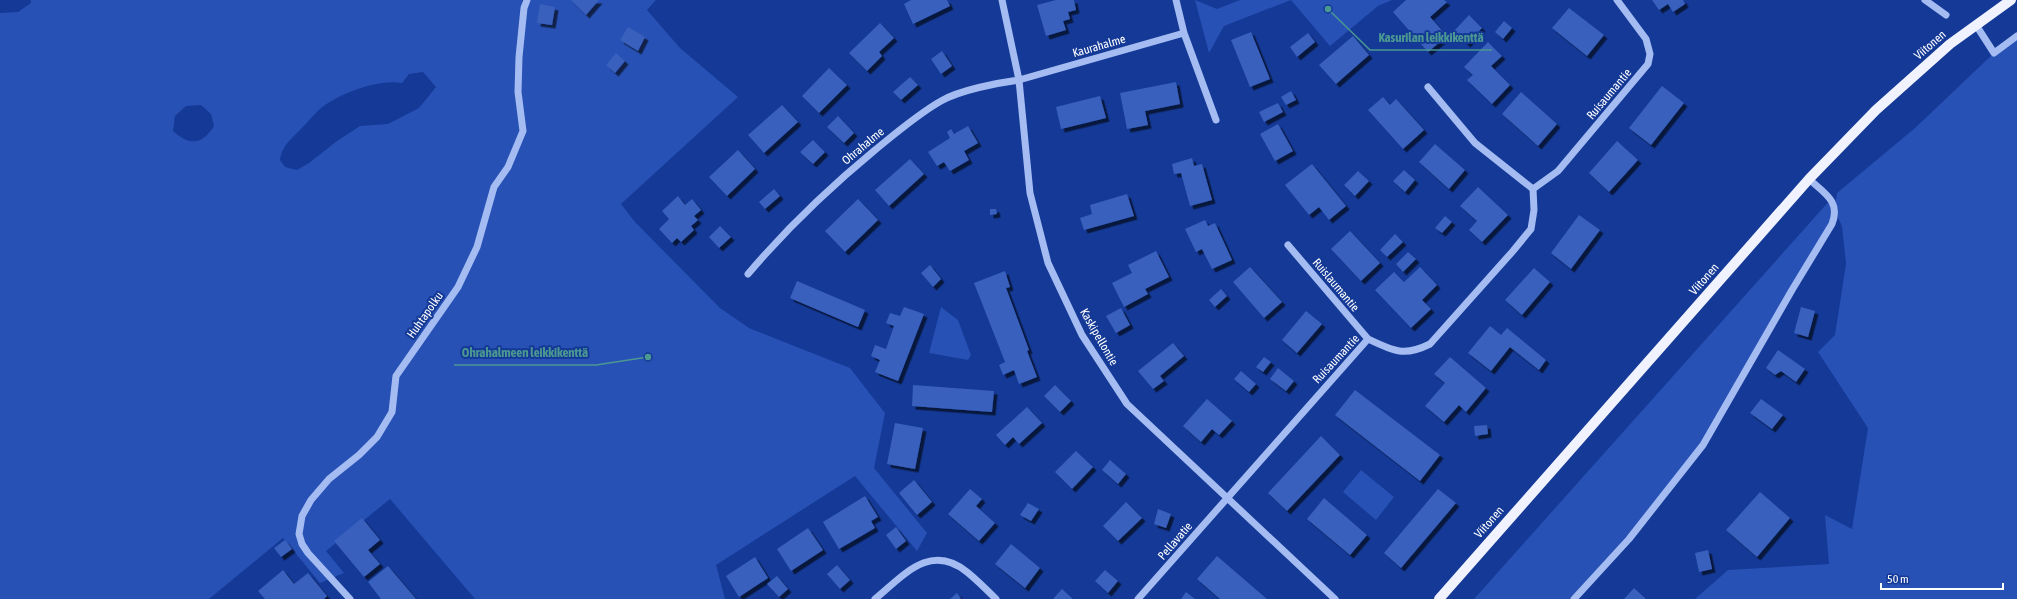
<svg xmlns="http://www.w3.org/2000/svg" width="2017" height="599" font-family="'Asap Condensed',sans-serif">
<style>
.green{fill:#2751b5;fill-rule:evenodd}
.building{fill:#3860bc;filter:url(#shadow)}
.lines{fill:none;stroke-linecap:round;stroke-linejoin:round}
.minor{stroke:#a4bcf2;stroke-width:7}
.major{stroke:#f0f3ff;stroke-width:10}
.labels{text-anchor:middle;dominant-baseline:central;stroke-width:4;stroke-linejoin:round;paint-order:stroke}
.street-label{font-size:12px;fill:#fff;stroke:#143996}
.leader{fill:none;stroke:#4b9892;stroke-width:1.5}
.callout-dot{fill:#4b9892;stroke:#143996;stroke-width:1.5}
.callout-label{font-size:13px;text-anchor:middle;font-weight:bold;fill:#4b9892;stroke:#143996;stroke-width:4;stroke-linejoin:round;paint-order:stroke}
</style>
<defs>
<filter id="shadow"><feDropShadow dx="3.5" dy="3.5" stdDeviation="0" flood-color="#0009"/></filter>
</defs>
<rect width="100%" height="100%" fill="#143996"/>
<!-- green -->
<path class="green" d="M31 0H522L524 7 527 0H656L647 10 680 48 738 97 621 204 635 222 720 308 749 328 850 368 885 413 874 468 927 533 917 551 855 476 716 565 725 599H475L390 499 326 551 344 573 320 583 283 538 209 599H0V13L18 12 31 3ZM423 72 436 87 419 108 388 124 360 126 337 141 309 163 297 170 285 167 280 160C282 146 290 140 300 130 307 123 314 114 321 108 341 93 377 79 402 83L409 74ZM201 105 211 114 214 126C202 145 190 146 173 131L175 116 186 106Z
M1195 0 1217 9 1240 0H1392L1378 6 1330 46 1291 0 1224 26 1209 53Z
M2017 36V599H1695L1728 570 1829 564 1825 515 1852 529 1868 428 1818 352 1835 335 1846 264 1842 226 1836 214 1703 445 1574 599H1474L1831 199 1835 206 1837 193 1915 128 1994 53Z
M941 307 958 320 971 355 968 360 929 353Z
M1361 470 1394 497 1376 520 1343 492Z"/>
<!-- building -->
<path class="building" d="M571 0H599L586 15Z
M911 0H947L950 6 913 24 904 4Z
M1056 0H1074L1076 10 1068 12 1070 19 1063 21 1066 30 1046 36 1037 5Z
M1406 0H1444L1447 2 1430 17 1447 36 1428 52 1393 12Z
M1652 0H1683L1685 4 1673 12 1668 4 1659 10Z
M540 4 555 7 552 25 537 23Z
M1569 8 1604 35 1587 56 1552 28Z
M1469 15 1482 28 1467 44 1454 31Z
M1504 21 1512 28 1503 39 1495 32Z
M880 23 894 38 879 52 882 56 867 71 849 53Z
M628 27 645 37 638 51 620 40Z
M1251 32 1270 79 1250 87 1231 40Z
M1308 33 1315 42 1297 57 1290 47Z
M1353 36 1369 55 1336 84 1319 65Z
M1488 42 1502 56 1491 66 1510 85 1492 104 1467 80 1473 75 1464 67Z
M942 51 952 66 941 74 931 59Z
M616 53 625 61 615 73 606 65Z
M829 68 847 85 819 113 802 96Z
M910 77 918 85 901 100 893 92Z
M1176 82 1180 104 1145 111 1148 125 1127 129 1120 93Z
M1662 86 1684 103 1651 145 1629 128Z
M1291 91 1296 100 1286 105 1281 97Z
M1521 92 1557 124 1538 146 1502 114Z
M1100 96 1106 118 1061 129 1056 107Z
M1383 97 1390 105 1396 99 1424 130 1403 149 1368 110Z
M1278 103 1283 112 1264 122 1259 112Z
M782 105 798 122 764 153 748 135Z
M838 116 854 133 844 143 827 127Z
M1278 124 1293 151 1275 161 1260 134Z
M968 126 978 143 964 151 969 160 950 171 944 162 937 166 928 152 950 138 947 132 951 129 954 134Z
M813 140 825 152 813 164 800 152Z
M1617 141 1638 160 1609 192 1589 173Z
M1435 144 1465 170 1449 189 1419 162Z
M738 150 755 169 727 196 709 177Z
M1192 158 1194 166 1202 164 1212 200 1190 206 1181 173 1174 174 1172 164Z
M910 159 924 174 889 206 875 190Z
M1312 164 1346 206 1329 220 1319 207 1309 215 1285 185Z
M1404 170 1415 180 1405 192 1393 181Z
M1358 171 1369 181 1355 196 1344 185Z
M1478 187 1508 215 1482 242 1469 230 1477 221 1460 206Z
M774 189 780 196 765 209 759 202Z
M1127 194 1134 216 1084 230 1080 218 1092 214 1090 205Z
M678 196 685 205 692 199 701 210 694 216 698 220 691 226 694 230 681 242 677 238 672 243 659 229 669 219 662 211Z
M858 199 878 220 845 252 825 231Z
M990 209H996L997 214 990 215Z
M1579 215 1600 230 1571 269 1551 253Z
M1445 216 1452 222 1442 233 1435 228Z
M1205 220 1208 226 1215 223 1232 260 1212 269 1202 249 1196 252 1185 229Z
M720 226 731 237 719 248 709 237Z
M1350 231 1380 263 1361 281 1331 249Z
M1395 234 1403 242 1387 257 1380 250Z
M1156 251 1169 277 1145 289 1148 294 1124 307 1112 283 1132 273 1128 265Z
M1408 252 1416 259 1403 272 1396 264Z
M930 265 941 279 933 287 921 273Z
M1250 267 1282 302 1264 318 1233 282Z
M1420 267 1437 285 1422 300 1431 309 1411 328 1375 290 1394 272 1404 282Z
M1534 268 1550 282 1522 315 1505 300Z
M1005 271 1010 287 1006 288 1029 350 1027 351 1037 377 1019 384 1014 370 1003 375 999 365 1005 362 974 283Z
M797 281 865 310 858 327 790 298Z
M1221 289 1227 296 1215 307 1209 300Z
M904 307 924 314 898 381 875 372 880 360 871 356 875 345 886 349 894 326 886 323 890 313 900 316Z
M1801 307 1815 311 1808 337 1794 333Z
M1121 308 1130 325 1116 333 1106 316Z
M1306 311 1322 324 1297 353 1282 340Z
M1490 326 1501 335 1507 328 1546 360 1539 370 1510 347 1491 371 1468 353Z
M1173 343 1184 356 1160 376 1164 381 1153 389 1138 371Z
M1778 350 1805 369 1796 382 1781 371 1775 375 1766 368Z
M1264 357 1271 362 1263 372 1256 367Z
M1450 357 1486 388 1466 412 1459 405 1444 422 1425 406 1445 383 1434 374Z
M1278 368 1294 381 1286 391 1270 379Z
M1241 371 1256 384 1249 392 1234 379Z
M913 385 994 391 992 412 912 406Z
M1055 385 1071 401 1060 412 1044 396Z
M1355 390 1440 455 1420 481 1335 415Z
M1207 399 1232 421 1219 435 1212 429 1201 442 1183 426Z
M1761 399 1783 415 1772 429 1750 413Z
M1027 407 1042 423 1019 444 1013 437 1005 445 996 435Z
M895 423 923 428 915 469 887 464Z
M1487 425 1488 434 1475 436 1474 426Z
M1321 436 1340 455 1287 511 1268 493Z
M1076 451 1093 467 1072 489 1055 472Z
M1110 460 1126 474 1118 484 1102 470Z
M914 480 932 502 917 515 899 493Z
M970 489 982 499 976 506 995 523 979 541 948 514Z
M1438 489 1456 503 1401 568 1384 553Z
M1760 492 1790 518 1757 557 1726 530Z
M865 496 878 517 871 521 875 528 839 549 823 522Z
M1324 498 1367 535 1350 555 1307 519Z
M1126 502 1142 518 1118 541 1103 526Z
M1028 503 1039 509 1031 521 1020 515Z
M1158 509 1171 514 1166 528 1154 524Z
M362 518 380 540 368 550 380 564 364 577 334 541Z
M896 527 906 541 896 549 886 535Z
M808 528 823 550 791 571 777 549Z
M285 540 292 549 281 557 274 548Z
M1011 544 1040 568 1025 588 995 564Z
M1708 550 1712 569 1699 572 1695 553Z
M1217 556 1267 599H1220L1197 579Z
M755 557 768 578 739 597 726 576Z
M837 565 850 580 840 589 827 574Z
M388 566 416 599H381L368 582Z
M283 570 294 584 308 573 327 596 324 599H265L258 591Z
M1105 570 1118 581 1108 593 1095 581Z
M777 576 788 589 779 597 767 584Z
M1634 588 1646 599H1624Z
M1062 589 1073 599H1053Z
M1186 592 1195 599H1181Z
M957 593 961 599H950Z"/>
<g class="lines">
<!-- minor -->
<path class="minor" d="M1002 0 1019 80 1030 193 1048 263 1082 335 1127 404 1335 599
M1176 0 1184 33 1216 120
M1925 0 1946 15
M1976 25 1994 53 2017 36
M1533 189 1558 171 1648 64 1650 54 1646 39 1617 0
M1288 245 1368 339
M748 274C787 228 829 188 875 150 896 133 918 114 941 101 960 90 997 83 1019 80L1184 33
M350 599 308 553 302 544 299 534 302 516 311 500 329 479 359 455 377 437 392 412 396 376 458 287 477 247 494 187 508 167 523 131 518 92 519 57 524 8 527 0
M875 599C903 576 930 542 967 572 977 580 987 590 996 599
M1138 599 1368 339C1393 351 1404 357 1430 344L1513 251 1531 229 1534 210 1533 189 1475 143 1428 87
M1574 599 1629 539 1703 445 1792 290 1832 224C1841 201 1824 193 1809 179"/>
<!-- major -->
<path class="major" d="M1439 599 1809 179 1876 110 1950 44 2011 0"/>
</g>
<g class="labels">
<!-- street labels -->
<g class="street-label">
<text transform="translate(1930 45) rotate(-41)">Viitonen</text>
<text transform="translate(1099 46) rotate(-16)">Kaurahalme</text>
<text transform="translate(1609 94) rotate(-50)">Ruisaumantie</text>
<text transform="translate(863 146) rotate(-40)">Ohrahalme</text>
<text transform="translate(1704 279) rotate(-49)">Viitonen</text>
<text transform="translate(1336 285) rotate(50)">Ruislaumantie</text>
<text transform="translate(425 315) rotate(-55)">Huhtapolku</text>
<text transform="translate(1099 337) rotate(60)">Kaskipellontie</text>
<text transform="translate(1336 359) rotate(-47)">Ruisaumantie</text>
<text transform="translate(1489 522) rotate(-49)">Viitonen</text>
<text transform="translate(1175 541) rotate(-49)">Pellavatie</text>
</g>
</g>
<!-- callouts -->
<path class="leader" d="M1328 9L1370 50H1492M648 357L596 365H454"/>
<g class="callout-dot">
<circle cx="1328" cy="9" r="4"/>
<circle cx="648" cy="357" r="4"/>
</g>
<g class="callout-label">
<text x="1431" y="42">Kasurilan leikkikenttä</text>
<text x="525" y="357">Ohrahalmeen leikkikenttä</text>
</g>
<!-- scale -->
<path d="M1881 583v6h122v-6" fill="none" stroke="#ffffff" stroke-width="2"/>
<text x="1887" y="583" font-size="12" fill="#ffffff" stroke="#143996" stroke-width="3" paint-order="stroke">50 m</text>
</svg>
